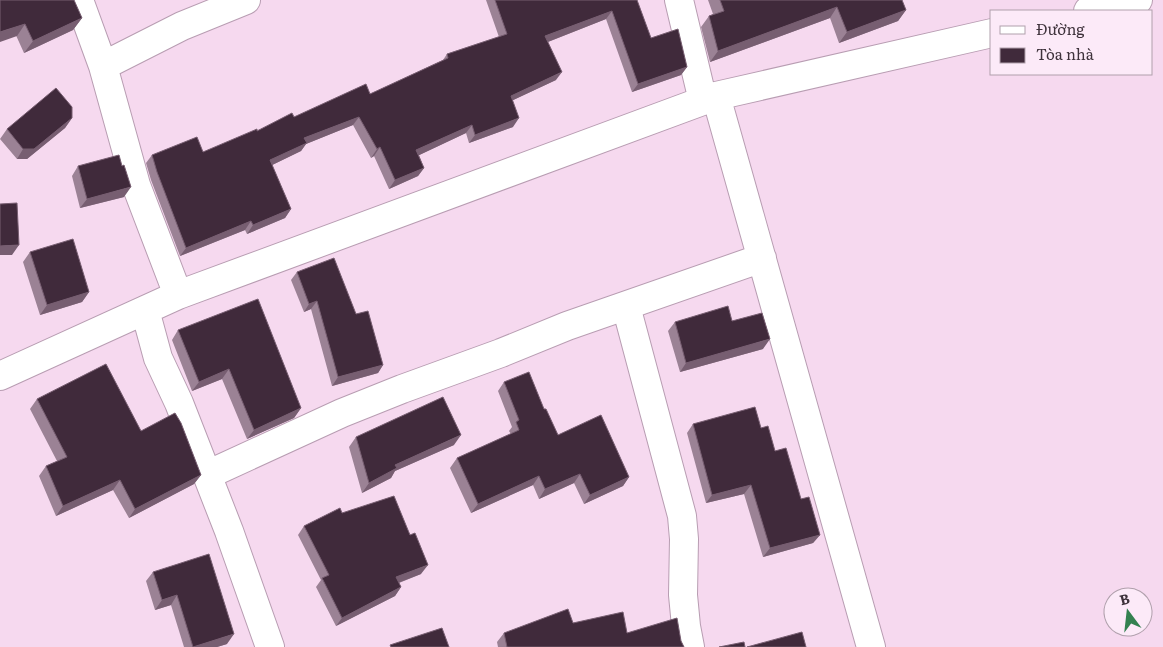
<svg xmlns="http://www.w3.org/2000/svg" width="1163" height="647" font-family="Literata,serif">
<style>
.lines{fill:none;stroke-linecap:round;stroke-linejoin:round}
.street-casing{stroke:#b89db2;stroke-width:30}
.street{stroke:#fff;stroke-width:28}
.wall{fill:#9b8295}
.shaded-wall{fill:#775e71}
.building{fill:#402a3b;stroke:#775e71}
</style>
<rect width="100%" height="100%" fill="#f6d9ef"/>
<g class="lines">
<!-- street casing -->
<g class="street-casing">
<path id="street" d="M679 0 703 101
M1088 11 1138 0
M103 66 182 26 246 0
M716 96 871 647
M178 295 716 96 992 33
M626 306 682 516 684 539 683 595 686 626 690 647
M145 310 158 358 179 403 229 531 270 647
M0 376 178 295 136 185 103 66 79 0
M207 475 342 413 402 389 501 353 567 326 762 258"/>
</g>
<!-- street -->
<use href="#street" class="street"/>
</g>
<!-- wall -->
<path class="wall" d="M0 0 82 18 73 30 24 53Z
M486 0H637L651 38 687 67 681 75 632 92 606 19 548 42 556 80 513 100V127L469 143 466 133 419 155 424 168 418 176 389 189 374 156 371 158 353 125 306 144 301 151 272 165 291 209 285 218 247 234 245 230 180 256 151 180 146 163 152 155 203 152 294 117 370 94 443 60 447 54 499 37Z
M708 0H902L906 10 898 21 839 43 830 18 710 62 701 27 709 16 713 14Z
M72 118 65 128 27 159H17L0 139 7 129Z
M78 166 124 197 80 208 72 176Z
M30 252 89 292 82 302 40 315 23 262Z
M297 272 356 314 383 365 378 373 332 386 311 309 304 312 291 280Z
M732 321 763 349 680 372 668 331 675 322Z
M178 330 301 408 294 418 247 439 222 379 192 391 172 340Z
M504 382 544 409 558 435 629 477 623 486 584 504 574 483 539 499 533 485 471 513 450 468 457 458 511 434 509 431 512 427 498 391Z
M37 399 141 431 201 475 194 484 129 518 113 490 56 516 39 476 46 466 57 461 30 409Z
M693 424 761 428 801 499 820 535 813 543 763 557 744 494 706 503 687 433Z
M356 437 454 445 395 471 391 478 362 493 349 447Z
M342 513 421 574 399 583 401 587 395 596 336 626 316 587 321 580 298 535 304 526Z
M153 572 227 644 217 647H184L171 605 155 610 146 581Z
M573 623 627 633 681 641 684 647H498L497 642 504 633Z"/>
<!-- shaded-wall -->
<path class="shaded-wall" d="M837 7 830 18 710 62 718 51Z
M906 10 898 21 839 43 847 32Z
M612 11 606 19 540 45 545 36Z
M82 18 73 30 24 53 33 41Z
M25 24 17 36 0 42V32Z
M687 67 681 75 632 92 638 84Z
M562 72 556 80 505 104 511 96Z
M359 117 353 125 306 144 301 151 264 169 270 160 304 138Z
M72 118 65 128 27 159H17L23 149Z
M519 118 513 127 469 143 475 135Z
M472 125 466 133 411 159 416 150Z
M380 147 374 156 371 158 377 149Z
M424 168 418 176 389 189 395 180Z
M131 187 124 197 80 208 87 199Z
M291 209 285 218 247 234 253 225Z
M251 221 245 230 180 256 186 248Z
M19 245 12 255H0V246Z
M89 292 82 302 40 315 47 305Z
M317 301 311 309 304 312 309 304Z
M770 339 763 349 680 372 686 363Z
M383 365 378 373 332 386 338 377Z
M229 369 222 379 192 391 199 382Z
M301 408 294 418 247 439 254 430Z
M461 435 454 445 395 471 391 478 362 493 369 483 395 465Z
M580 474 574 483 539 499 545 489Z
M201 475 194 484 129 518 135 509Z
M539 476 533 485 471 513 478 504Z
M629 477 623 486 584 504 590 495Z
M120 480 113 490 56 516 63 506Z
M751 485 744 494 706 503 712 495Z
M820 535 813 543 763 557 770 548Z
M428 565 421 574 390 586 396 577Z
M401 587 395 596 336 626 342 618Z
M177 595 171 605 155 610 162 600Z
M234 634 227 644 217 647H193Z"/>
<!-- building -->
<path class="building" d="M0 0H74L82 18 33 41 25 24 0 32Z
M495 0H637L651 38 678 29 687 67 638 84 612 11 545 36 562 72 511 96 519 118 475 135 472 125 416 150 424 168 395 180 380 147 377 149 359 117 304 138 307 143 270 160 291 209 253 225 251 221 186 248 157 172 152 155 197 137 203 152 257 129V131L292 113 294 117 366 84 370 94 448 58 447 54 507 34Z
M720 0H902L906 10 847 32 837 7 718 51 709 16 724 11Z
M56 88 72 107V118L34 149H23L7 129Z
M119 155 122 166 124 165 131 187 87 199 78 166Z
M17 203 19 245 0 246V204Z
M73 239 89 292 47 305 30 252Z
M334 258 356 314 368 311 383 365 338 377 317 301 309 304 297 272Z
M258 299 301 408 254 430 229 369 199 382 178 330Z
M728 306 732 321 762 313 770 339 686 363 675 322Z
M106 364 141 431 175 413 181 423 201 475 135 509 120 480 63 506 46 466 67 457 37 399Z
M529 372 544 409H546L558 435 601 415 629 477 590 495 580 474 545 489 539 476 478 504 457 458 519 430 516 422 519 420 504 382Z
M443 397 461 435 395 465 397 468 369 483 356 437Z
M755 407 761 428 768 426 775 451 786 448 801 499 809 497 820 535 770 548 751 485 712 495 693 424Z
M394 496 410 535 415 533 428 565 396 577 401 587 342 618 322 578 329 575 304 526 340 508 342 513Z
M209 554 234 634 193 647 177 595 162 600 153 572Z
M568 609 573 623 623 612 627 633 677 618 681 641 684 647H507L504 633Z
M442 628 449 647H391L390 645Z
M802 632 806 647H747Z
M744 642 745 647H719Z"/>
<!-- legend -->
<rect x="990" y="10" width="162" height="65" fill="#fceaf8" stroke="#b0a0ac"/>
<rect x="1000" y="26" width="25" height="8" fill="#ffffff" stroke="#b0a0ac"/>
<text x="1036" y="35" font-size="15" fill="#3e323b">Đường</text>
<rect x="1000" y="48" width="25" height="15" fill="#402a3b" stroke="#b0a0ac"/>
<text x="1036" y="60" font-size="15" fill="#3e323b">Tòa nhà</text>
<!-- north arrow -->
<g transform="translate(1128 612) rotate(345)"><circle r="24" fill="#fceaf8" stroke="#b0a0ac"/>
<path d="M0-4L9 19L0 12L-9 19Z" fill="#348150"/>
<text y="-8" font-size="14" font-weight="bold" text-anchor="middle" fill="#3e323b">B</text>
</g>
</svg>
